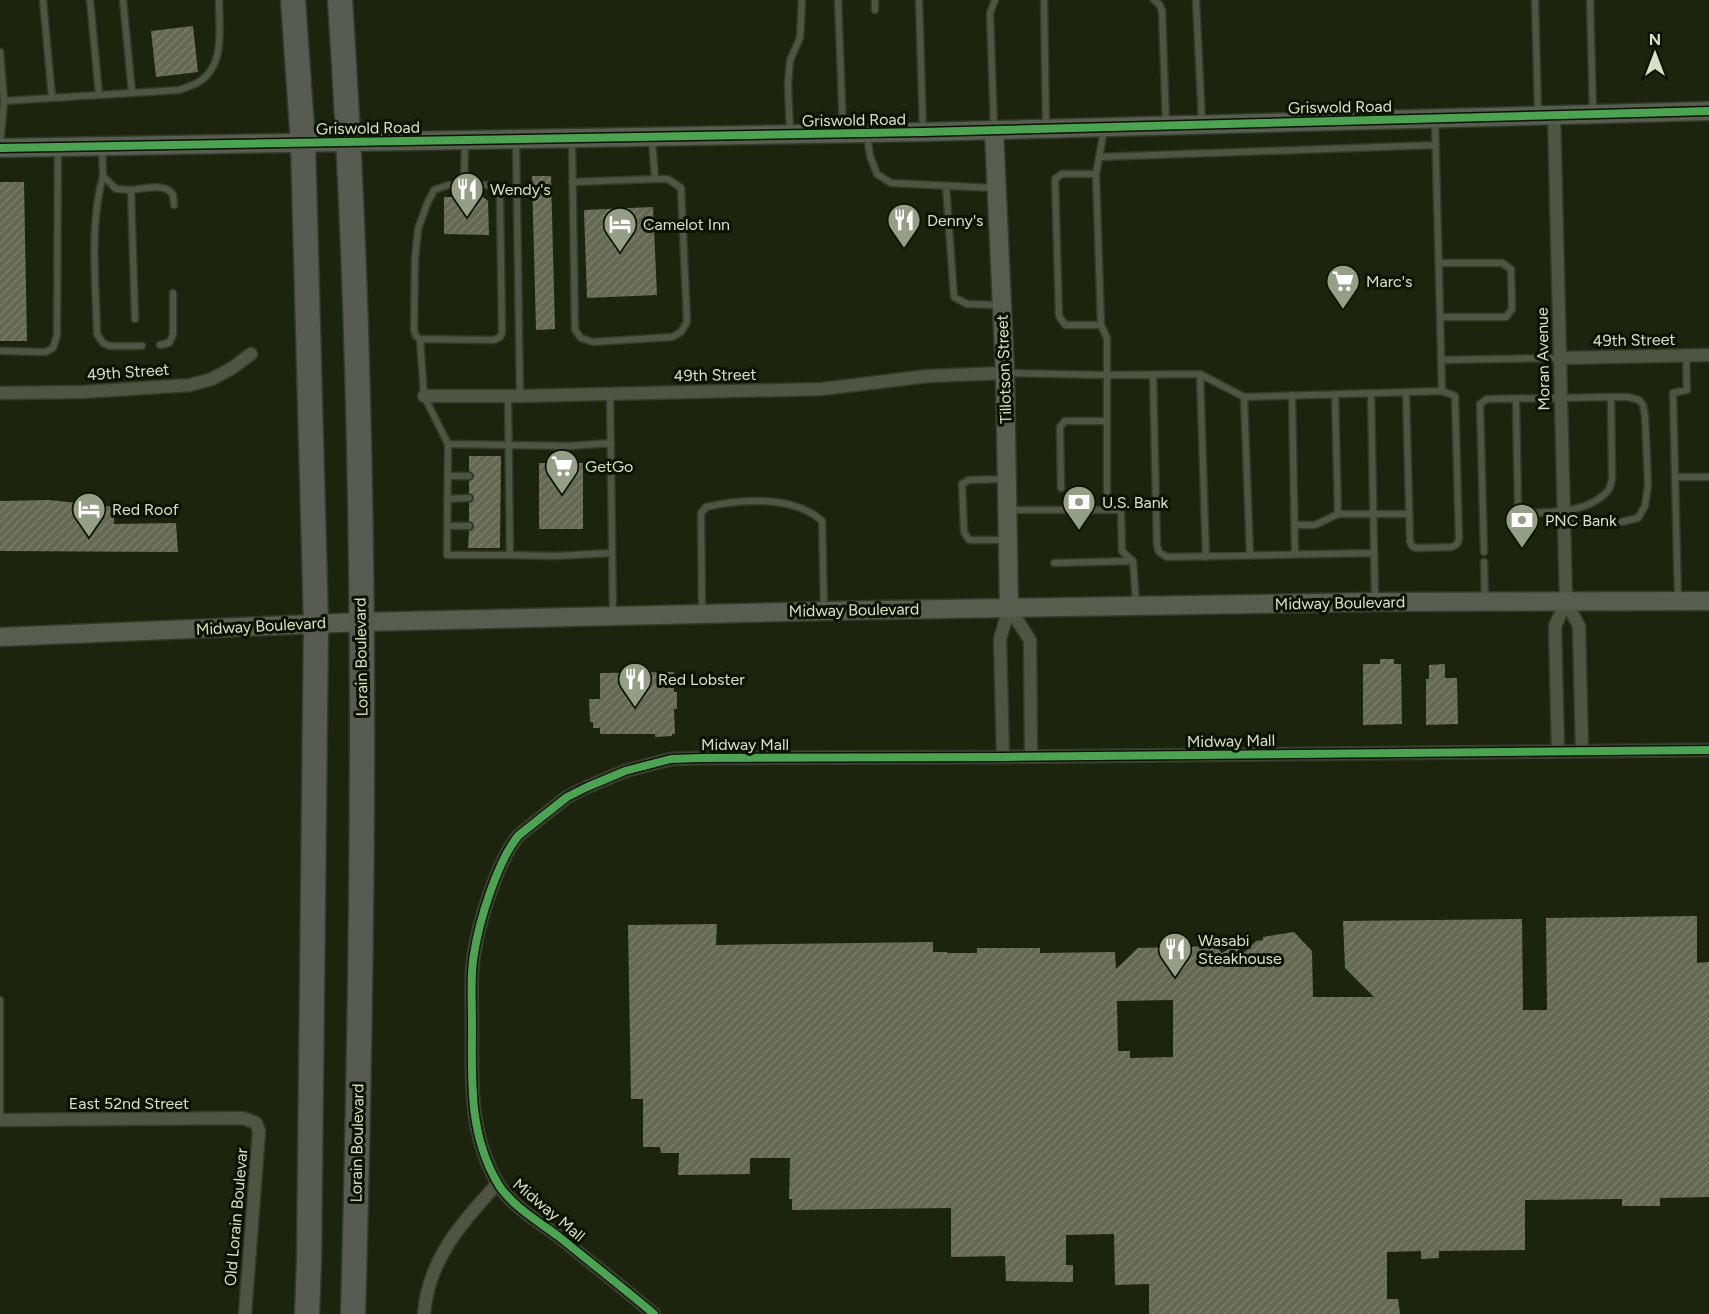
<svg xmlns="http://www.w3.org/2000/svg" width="1709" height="1314" font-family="Figtree,sans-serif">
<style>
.building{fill:url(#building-hatch);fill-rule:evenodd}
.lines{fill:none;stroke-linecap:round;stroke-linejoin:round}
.lane-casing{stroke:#353b2c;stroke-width:9}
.street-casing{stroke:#353b2c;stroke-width:15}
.secondary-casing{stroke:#353b2c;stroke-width:21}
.highway-casing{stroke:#353b2c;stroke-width:27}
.lane{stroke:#4e5543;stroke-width:6}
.street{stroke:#4e5543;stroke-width:12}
.secondary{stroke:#585e4f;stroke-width:18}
.highway{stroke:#585b52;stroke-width:24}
.cycleway-casing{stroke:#0c1302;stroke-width:11}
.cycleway{stroke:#4ca352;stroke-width:8}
.labels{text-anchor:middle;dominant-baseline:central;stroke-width:6;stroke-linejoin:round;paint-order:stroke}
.street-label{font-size:16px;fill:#d6e1c6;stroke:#0c1302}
.poi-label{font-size:16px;fill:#d6e1c6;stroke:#0c1302;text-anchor:start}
</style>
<defs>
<pattern id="building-hatch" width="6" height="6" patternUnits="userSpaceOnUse" patternTransform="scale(1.5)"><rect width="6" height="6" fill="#656853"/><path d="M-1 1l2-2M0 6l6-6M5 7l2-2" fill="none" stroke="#7a7d6a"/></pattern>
</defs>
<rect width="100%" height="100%" fill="#1c240e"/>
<!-- building -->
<path class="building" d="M193 26 198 72 156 77 151 31Z
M532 176H551L555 329 536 330Z
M0 182H24L27 341H0Z
M444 197H483L488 201 489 235 444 234Z
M653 207 657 295 587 298 584 210Z
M469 456H501L500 548H468L469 531 472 530 474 527 473 523 469 521V503L472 502 474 498 473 495 469 493V481L472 480 474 477 473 473 469 471Z
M539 463H583V529H539Z
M49 500 115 507 114 524 176 523 178 552 0 551V501Z
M1380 659H1394V664H1401L1402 724 1363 725V664H1380Z
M1445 664V678H1457L1458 724 1426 725V679H1429V665Z
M674 672V692H677V709H674L675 734H672V736L655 737V734H600V728H593V722H590L589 699H600V673Z
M1697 916V963L1709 962V1197L1660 1198V1206H1622V1199L1525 1200V1250L1439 1251V1258L1421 1259V1251L1387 1252V1299H1398L1400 1314H1149V1284L1115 1285 1114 1234 1066 1235V1265H1073V1282L1006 1281 1005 1256 951 1257V1208L792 1210V1199H789L790 1158H750V1174L678 1175 679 1153H661L660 1147H643V1099H631L628 925 717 924 716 945 933 942V952H947V953H977V948H1040V953L1115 952 1116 969 1138 948 1215 946 1222 953 1233 947 1245 952 1256 941 1263 940V937L1294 932 1312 951 1313 997H1374L1345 968 1343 921 1522 919 1523 1010H1547L1546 918ZM1173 1000V1057L1130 1058V1051H1118L1117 1001Z"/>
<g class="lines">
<!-- lane casing -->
<g class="lane-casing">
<path id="lane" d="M43 0 52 98
M90 0 99 95
M123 0 132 93
M838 0 843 131
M919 0 923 131
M1044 0 1046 128
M1154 0 1159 4 1162 10 1166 125
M1196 0 1202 123
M1535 0 1538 113
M1590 0 1593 113
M875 10V0
M0 52 4 101 0 145
M4 101 179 90C184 88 191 86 197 83 226 67 219 28 219 0
M1435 122 1442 391
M994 128 990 13 995 0
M1104 130 1096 174 1101 325 1107 338V510
M790 131 788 85 790 60 800 38 802 0
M867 134 870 156 877 174 891 183 994 188
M516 141 520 396
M572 142 575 330 581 338 593 342 672 337 681 332 687 322 681 188 668 179H655L652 139
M102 147 103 176 116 189 131 190 135 319
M1099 157 1436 145
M1096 174H1062L1055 179 1059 316 1065 325H1101
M103 176C89 227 96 282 97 334L103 343 110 346H142
M572 182 655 179
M448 185H490L496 189 500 198 502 333 500 337 494 340 420 339 416 336 414 330 415 259 418 229 427 204 434 190Z
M464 185 465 141
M946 186 954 297 967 304 1000 305
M131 190C142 189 166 182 173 195 173 196 174 204 174 205
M1439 263H1502L1511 269 1512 309 1506 317H1440
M420 339 424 396 448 444
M160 345 169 343 173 335V293
M0 351 46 352 53 348 57 335 58 148
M1441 360 1560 358
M1006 373 1106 375 1200 374 1244 397 1442 391 1455 396 1459 539 1457 544 1452 547 1416 548 1412 546 1410 542 1406 392
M1200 374 1206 557
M1153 375 1157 546 1159 552 1167 557 1374 553
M1371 393 1375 599
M610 394 613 615
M1335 394 1338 514
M1292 395 1295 554
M508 396 510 555 554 556 612 553
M1244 397 1250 556
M1611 397H1628L1639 400 1643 405 1645 416 1648 484 1645 506 1638 518 1621 522
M448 476H469
M1675 477H1709
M1003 479 969 480 962 484 964 532 969 540H1006
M1061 488 1060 427 1065 421H1107
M447 499 469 498
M1011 510H1121L1122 551 1133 561 1136 603
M1564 523 1584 522
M1294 525H1315L1338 514H1409
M447 526H469
M1484 552 1480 404 1487 399 1611 397 1612 479C1611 483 1610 489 1607 492 1585 514 1551 512 1523 513L1518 507 1516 399
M510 555H447L448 444 570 446 611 443
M1484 562 1485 601
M1054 563 1133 561
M1678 600 1673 393 1687 390 1686 355
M702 613 701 513 706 507C740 499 794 495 822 521L824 608
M0 1000V1120"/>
</g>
<!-- street casing -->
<g class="street-casing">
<path id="street" d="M1554 115 1566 602 1555 626 1558 751
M1560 358 1709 355
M0 393 83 392 190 385 212 379 232 368 251 354
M424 396H520L822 389 928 376 1005 373
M1566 602 1579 626 1582 751
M1009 608 1030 640 1031 757
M1003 757 1000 639 1009 608
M0 1120 243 1118 256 1123 259 1131 245 1314
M424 1314C428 1260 462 1222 497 1184
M654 1314C622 1287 590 1262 558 1236 539 1222 508 1203 497 1182 468 1132 472 1078 472 1022 472 1000 470 975 474 954 479 921 498 859 519 835L567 797 587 787 625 771 671 759 700 758 1003 757 1709 750"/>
</g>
<!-- secondary casing -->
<g class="secondary-casing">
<path id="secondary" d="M994 130 1005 373 1009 608
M0 148 923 132 1709 111
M0 637 361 622 824 611 1375 602 1709 601"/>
</g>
<!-- highway casing -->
<g class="highway-casing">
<path id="highway" d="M293 0 303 143 316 624 309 1262 307 1314
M340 0C369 437 365 876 353 1314"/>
</g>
<!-- lane -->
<use href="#lane" class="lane"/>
<!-- street -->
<use href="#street" class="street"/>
<!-- secondary -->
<use href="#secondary" class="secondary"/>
<!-- highway -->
<use href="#highway" class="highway"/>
<!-- cycleway casing -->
<g class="cycleway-casing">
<path id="cycleway" d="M0 148 923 132 1709 111
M654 1314C622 1287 590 1262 558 1236 539 1222 508 1203 497 1182 468 1132 472 1078 472 1022 472 1000 470 975 474 954 479 921 498 859 519 835L567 797 587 787 625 771 671 759 700 758 1003 757 1709 750"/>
</g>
<!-- cycleway -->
<use href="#cycleway" class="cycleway"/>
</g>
<!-- icons -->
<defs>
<g id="restaurant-pin" transform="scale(1.725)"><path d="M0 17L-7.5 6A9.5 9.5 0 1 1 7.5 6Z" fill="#959f86" stroke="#0c1302"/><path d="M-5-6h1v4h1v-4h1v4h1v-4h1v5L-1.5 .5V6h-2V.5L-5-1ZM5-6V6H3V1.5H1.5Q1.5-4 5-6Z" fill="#fff"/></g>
<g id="hotel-pin" transform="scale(1.725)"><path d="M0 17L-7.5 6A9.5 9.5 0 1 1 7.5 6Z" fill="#959f86" stroke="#0c1302"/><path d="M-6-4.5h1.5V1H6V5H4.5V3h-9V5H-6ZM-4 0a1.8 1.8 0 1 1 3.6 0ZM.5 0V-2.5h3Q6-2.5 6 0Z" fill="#fff"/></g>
<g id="supermarket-pin" transform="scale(1.725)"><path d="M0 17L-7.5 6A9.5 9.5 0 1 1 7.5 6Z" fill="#959f86" stroke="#0c1302"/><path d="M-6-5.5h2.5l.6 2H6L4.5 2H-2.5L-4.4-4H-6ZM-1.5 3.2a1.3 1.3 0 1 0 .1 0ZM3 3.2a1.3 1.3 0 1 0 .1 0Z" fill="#fff"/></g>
<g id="bank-pin" transform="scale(1.725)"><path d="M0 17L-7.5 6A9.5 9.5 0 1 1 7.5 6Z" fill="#959f86" stroke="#0c1302"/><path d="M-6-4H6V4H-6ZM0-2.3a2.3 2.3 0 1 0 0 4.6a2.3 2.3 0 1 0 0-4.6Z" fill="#fff"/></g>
</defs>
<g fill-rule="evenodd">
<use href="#restaurant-pin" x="467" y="189"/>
<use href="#restaurant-pin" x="904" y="220"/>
<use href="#hotel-pin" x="620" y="224"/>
<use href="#supermarket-pin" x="1343" y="281"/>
<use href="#supermarket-pin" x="562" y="466"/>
<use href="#bank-pin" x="1079" y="502"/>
<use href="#hotel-pin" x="89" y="509"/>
<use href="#bank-pin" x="1522" y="520"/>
<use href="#restaurant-pin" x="635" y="679"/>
<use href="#restaurant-pin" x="1175" y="949"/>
</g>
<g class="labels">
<!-- street labels -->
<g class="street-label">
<text transform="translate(1340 107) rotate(-1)">Griswold Road</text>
<text transform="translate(854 120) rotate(-1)">Griswold Road</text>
<text transform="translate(368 128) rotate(-1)">Griswold Road</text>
<text transform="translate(1634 340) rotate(-1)">49th Street</text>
<text transform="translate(1543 359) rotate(-91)">Moran Avenue</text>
<text transform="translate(1004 369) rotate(-92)">Tillotson Street</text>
<text transform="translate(128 372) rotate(-4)">49th Street</text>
<text transform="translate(715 375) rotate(-1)">49th Street</text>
<text transform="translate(1340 603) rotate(-1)">Midway Boulevard</text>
<text transform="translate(854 610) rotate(-1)">Midway Boulevard</text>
<text transform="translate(261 626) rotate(-3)">Midway Boulevard</text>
<text transform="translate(361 657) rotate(-91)">Lorain Boulevard</text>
<text transform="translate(1231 741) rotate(-1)">Midway Mall</text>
<text x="745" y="744">Midway Mall</text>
<text x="129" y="1103">East 52nd Street</text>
<text transform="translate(357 1143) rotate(-89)">Lorain Boulevard</text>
<text transform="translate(549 1210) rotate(40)">Midway Mall</text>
<text transform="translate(236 1217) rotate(-85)">Old Lorain Boulevar</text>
</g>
<!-- poi labels -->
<g class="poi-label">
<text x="490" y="189">Wendy's</text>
<text x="927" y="220">Denny's</text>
<text x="643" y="224">Camelot Inn</text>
<text x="1366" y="281">Marc's</text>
<text x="585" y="466">GetGo</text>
<text x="1102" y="502">U.S. Bank</text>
<text x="112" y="509">Red Roof</text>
<text x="1545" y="520">PNC Bank</text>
<text x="658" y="679">Red Lobster</text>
<text x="1198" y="940">Wasabi<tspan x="1198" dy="18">Steakhouse</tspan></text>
</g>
</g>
<!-- north arrow -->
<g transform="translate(1655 54)" stroke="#0c1302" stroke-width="4.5" paint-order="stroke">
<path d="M0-4.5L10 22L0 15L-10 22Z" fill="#d6e1c6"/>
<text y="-9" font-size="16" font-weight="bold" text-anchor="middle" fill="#d6e1c6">N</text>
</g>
</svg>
